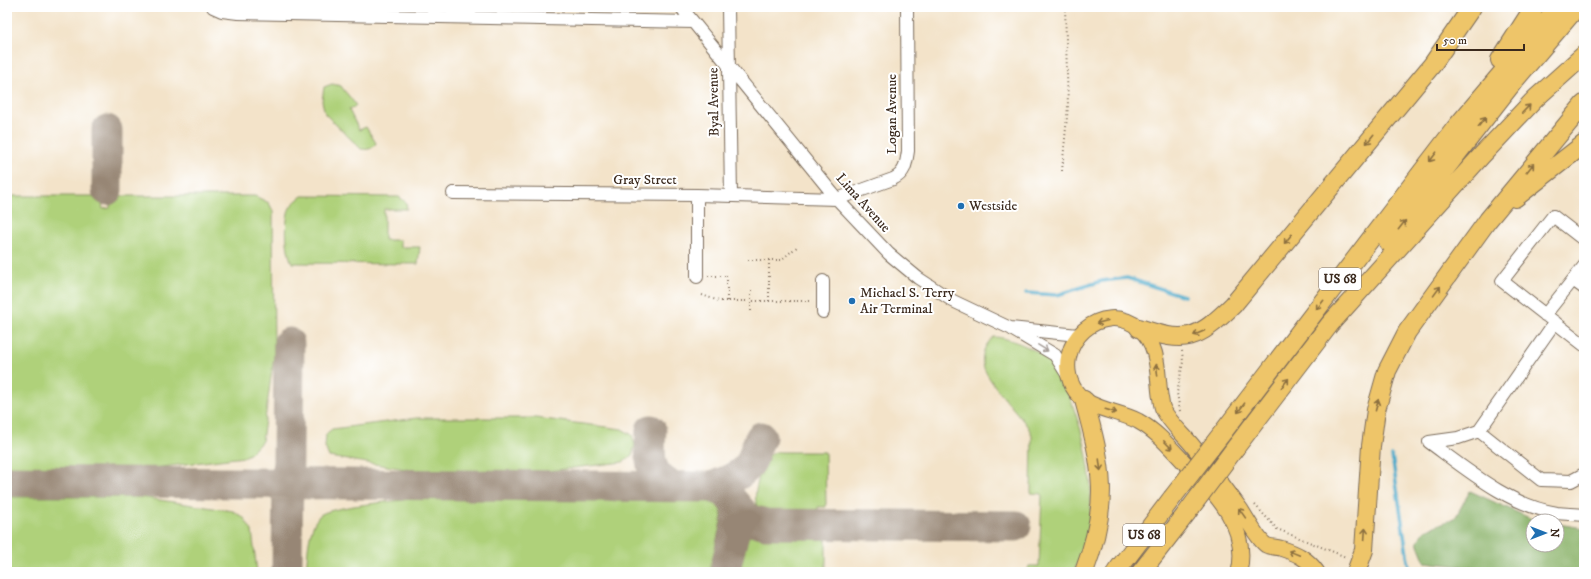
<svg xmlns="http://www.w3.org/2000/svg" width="1591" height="579" font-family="'IM FELL DW Pica',serif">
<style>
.green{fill:#afd17a;stroke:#757e4c}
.forest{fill:#8bb36a;stroke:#636e44}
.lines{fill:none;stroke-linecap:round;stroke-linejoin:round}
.stream{stroke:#4dabcb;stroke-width:3.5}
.taxiway{stroke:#978674;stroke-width:31}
.minor-casing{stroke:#7b6b5a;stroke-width:14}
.major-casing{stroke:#7b6b5a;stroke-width:17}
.highway-casing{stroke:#7b6b5a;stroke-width:20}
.path{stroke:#7b6b5a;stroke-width:2;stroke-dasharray:1 3;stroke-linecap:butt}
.minor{stroke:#fff;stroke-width:12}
.major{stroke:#eec569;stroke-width:15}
.highway{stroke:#eec569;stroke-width:18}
.highway-bridge-casing{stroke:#7b6b5a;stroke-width:20;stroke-linecap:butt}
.highway-bridge{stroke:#eec569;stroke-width:18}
.oneway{stroke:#8c7040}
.oneway2{stroke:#a79f9a}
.poi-dot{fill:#1f6fb2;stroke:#fff;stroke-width:1.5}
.labels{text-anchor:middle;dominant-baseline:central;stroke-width:4;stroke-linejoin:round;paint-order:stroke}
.shield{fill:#fff;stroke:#766a62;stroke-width:1}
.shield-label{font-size:13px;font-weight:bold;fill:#3b2a1e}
.street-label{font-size:14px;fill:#3b2a1e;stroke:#fff}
.poi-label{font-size:14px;fill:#3b2a1e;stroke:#fff;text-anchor:start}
</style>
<rect width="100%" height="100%" fill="#fff"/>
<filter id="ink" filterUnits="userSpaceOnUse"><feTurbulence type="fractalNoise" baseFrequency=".025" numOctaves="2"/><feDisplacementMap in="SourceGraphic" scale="8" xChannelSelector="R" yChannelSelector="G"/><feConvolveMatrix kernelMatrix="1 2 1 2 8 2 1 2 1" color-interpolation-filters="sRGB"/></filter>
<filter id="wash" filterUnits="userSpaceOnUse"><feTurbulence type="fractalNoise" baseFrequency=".012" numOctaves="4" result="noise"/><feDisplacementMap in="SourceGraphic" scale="16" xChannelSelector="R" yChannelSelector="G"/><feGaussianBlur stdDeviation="0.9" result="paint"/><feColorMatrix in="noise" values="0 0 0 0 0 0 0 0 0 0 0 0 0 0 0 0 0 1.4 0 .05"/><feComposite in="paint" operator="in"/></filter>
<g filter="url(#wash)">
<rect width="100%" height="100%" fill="#f3e3c9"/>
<!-- green -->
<path class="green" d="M332 84 341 86C346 94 352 98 356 106L349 110 359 130 366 127 376 143C373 149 368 150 361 149L325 114 322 101 324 87Z
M7 196H98L101 198 103 209 110 208 111 199 114 196H255L269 203 273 211 274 356 262 441 251 453 244 457 145 469 7 468Z
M302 196 399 197 406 202 407 209H384V240H400V247H420L418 264 292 263C286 251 285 226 288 213 289 206 297 200 302 196Z
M994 337C1009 337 1044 352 1054 365 1063 376 1068 392 1073 406 1087 445 1095 484 1089 526 1087 542 1080 557 1074 572H1027L1029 566H1039L1042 494 1031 493 1032 435 1028 427C1018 413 985 379 983 364 981 353 986 343 994 337Z
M417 418H536L622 429 632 435 635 445 632 456 623 462 540 472 419 471 329 457 325 447 326 434 332 429Z
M775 452H825L826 507H818L817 515H764C747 503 760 477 764 461L767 457Z
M7 497H140L233 511 244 518 252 531 257 572H7Z
M418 498 714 499 719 505 722 516 710 572H306C308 554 307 531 319 516 328 506 401 501 418 498Z
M755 531H826V572H738L746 540Z"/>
<!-- forest -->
<path class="forest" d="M1470 491 1534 520 1542 521H1533V545H1557V524L1584 528V572H1509L1425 562 1417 542 1425 530 1455 518Z"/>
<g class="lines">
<!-- stream -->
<path class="stream" d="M1026 293 1057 295 1102 281 1127 278 1184 296
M1392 456 1409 568 1408 572"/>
<!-- taxiway -->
<path class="taxiway" d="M107 130V190
M651 430C650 455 646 474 672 486
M7 481 711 487 725 492 748 519 766 524 1016 526
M711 487C725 482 745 475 752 460 755 452 756 445 761 437
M287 572 289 343
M728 572 726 565 738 518 736 505"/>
</g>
</g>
<g filter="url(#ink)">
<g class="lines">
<!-- minor casing -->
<g class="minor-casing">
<path id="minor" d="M213 7 222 11 238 13 693 22
M681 7 837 199 889 254 918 278 953 301 1010 328 1078 335
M728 7 731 196
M453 193 697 195 837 199 893 179C905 173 906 165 908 151L907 7
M697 195V277
M1584 240 1553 216 1502 281 1584 345
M1573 280 1584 288
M823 312V281
M1545 315 1584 266
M1555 322 1479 431 1458 438 1429 442C1466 469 1510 506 1557 513 1566 514 1575 514 1584 515
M1013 330 1055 355 1068 376
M1479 431 1541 480 1571 481 1584 474"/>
</g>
<!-- major casing -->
<g class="major-casing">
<path id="major" d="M1239 572C1250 525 1213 491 1183 461 1169 446 1156 431 1138 421 1117 410 1085 410 1073 387 1051 345 1102 297 1140 329 1159 345 1157 372 1160 395 1161 399 1161 405 1163 409 1169 422 1183 434 1192 445 1209 466 1225 488 1241 510 1246 518 1259 541 1266 545 1270 547 1275 547 1280 548 1296 553 1307 558 1317 572"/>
</g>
<!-- highway casing -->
<g class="highway-casing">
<path id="highway" d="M1500 60 1534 7
M1515 198 1584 144
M1388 242 1514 81 1577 7
M1139 328C1187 344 1197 340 1233 305L1432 65 1472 7
M1084 400C1103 468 1110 503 1084 572
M1223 432 1457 126 1558 7
M1236 447 1330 324 1482 155 1536 98 1584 55
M1116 572 1172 498
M1141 572 1186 514
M1356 572 1364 550 1371 446 1376 410 1387 371 1407 332 1488 220 1584 104"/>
</g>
<!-- path -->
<path class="path" d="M1062 171 1068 106 1065 7
M748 260H781L798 246
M708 276H727
M727 276V301
M702 295 719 301H812
M769 301V260
M751 311V290
M1180 411 1177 393 1183 362 1182 350
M1255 505 1277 529 1346 557"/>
<!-- minor -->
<use href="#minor" class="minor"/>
<!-- major -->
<use href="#major" class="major"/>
<!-- highway -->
<use href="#highway" class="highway"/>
<!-- highway-bridge casing -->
<g class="highway-bridge-casing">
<path id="highway-bridge" d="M1172 498 1223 432
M1186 514 1236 447"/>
</g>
<!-- highway-bridge -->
<use href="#highway-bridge" class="highway-bridge"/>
</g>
<!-- one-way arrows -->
<defs><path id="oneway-shaft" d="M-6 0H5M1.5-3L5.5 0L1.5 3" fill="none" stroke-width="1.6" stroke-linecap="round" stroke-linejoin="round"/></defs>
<g class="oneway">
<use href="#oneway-shaft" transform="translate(1526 109) rotate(-46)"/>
<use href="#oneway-shaft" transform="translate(1482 122) rotate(-52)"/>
<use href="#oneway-shaft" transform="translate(1370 139) rotate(129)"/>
<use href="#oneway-shaft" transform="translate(1433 157) rotate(127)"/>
<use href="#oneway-shaft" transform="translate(1530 168) rotate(-51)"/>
<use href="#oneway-shaft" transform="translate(1402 225) rotate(-52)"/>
<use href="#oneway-shaft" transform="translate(1288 239) rotate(129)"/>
<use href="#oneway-shaft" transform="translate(1437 291) rotate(-54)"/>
<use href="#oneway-shaft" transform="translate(1320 305) rotate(128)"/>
<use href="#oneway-shaft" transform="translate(1102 322) rotate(166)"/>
<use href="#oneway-shaft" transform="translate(1199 333) rotate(157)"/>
<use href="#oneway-shaft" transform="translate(1157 370) rotate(-96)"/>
<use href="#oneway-shaft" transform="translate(1285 383) rotate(-52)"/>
<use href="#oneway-shaft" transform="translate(1377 405) rotate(-75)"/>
<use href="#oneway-shaft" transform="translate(1241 408) rotate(127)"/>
<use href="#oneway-shaft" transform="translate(1111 411) rotate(16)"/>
<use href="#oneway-shaft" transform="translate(1168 445) rotate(45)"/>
<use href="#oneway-shaft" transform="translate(1100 465) rotate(83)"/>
<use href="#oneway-shaft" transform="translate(1242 513) rotate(-125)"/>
<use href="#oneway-shaft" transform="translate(1365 534) rotate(-86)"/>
<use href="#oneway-shaft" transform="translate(1294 553) rotate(-158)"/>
</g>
<use class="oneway2" href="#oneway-shaft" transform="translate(1043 348) rotate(31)"/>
</g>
<!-- markers -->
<g class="poi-dot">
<circle cx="961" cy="206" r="4"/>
<circle cx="852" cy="301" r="4"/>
</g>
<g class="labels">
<!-- shield labels -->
<g class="shield">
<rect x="1319" y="268" width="42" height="22" rx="3"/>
<rect x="1123" y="524" width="42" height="22" rx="3"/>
</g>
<g class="shield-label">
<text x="1340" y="279">US 68</text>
<text x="1144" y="535">US 68</text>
</g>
<!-- street labels -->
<g class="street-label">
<text transform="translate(714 102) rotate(-91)">Byal Avenue</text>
<text transform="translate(892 114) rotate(-90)">Logan Avenue</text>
<text x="645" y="180">Gray Street</text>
<text transform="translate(863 203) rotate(48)">Lima Avenue</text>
</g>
<!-- poi labels -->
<g class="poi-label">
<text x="969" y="206">Westside</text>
<text x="860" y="293">Michael S. Terry<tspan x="860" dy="16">Air Terminal</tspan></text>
</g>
</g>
<!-- margin -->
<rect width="1591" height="579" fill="none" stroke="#fff" stroke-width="24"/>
<!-- north arrow -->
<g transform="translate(1545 533) rotate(90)"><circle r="19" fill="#ffffff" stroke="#b1aaa5"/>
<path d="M0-3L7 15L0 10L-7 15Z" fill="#1f6fb2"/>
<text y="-6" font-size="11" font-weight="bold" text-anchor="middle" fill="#3b2a1e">N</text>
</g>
<!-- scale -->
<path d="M1437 44v6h87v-6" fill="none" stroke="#3b2a1e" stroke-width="2"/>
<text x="1443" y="44" font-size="12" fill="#3b2a1e" stroke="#ffffff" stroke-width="3" paint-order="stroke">50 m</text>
</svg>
